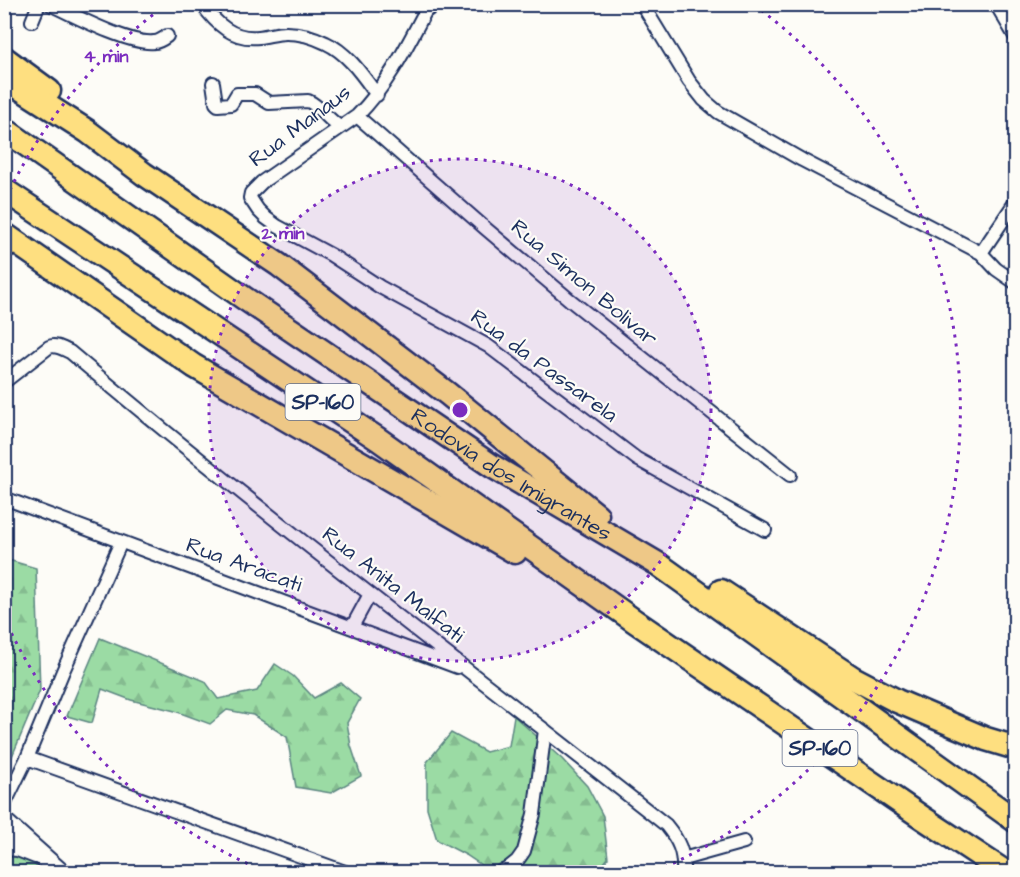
<svg xmlns="http://www.w3.org/2000/svg" width="1020" height="877" font-family="'Architects Daughter',sans-serif">
<style>
.green{fill:#9bdba4;stroke:#5b8581;stroke-width:1.5}
.forest{fill:url(#forest-firs);stroke:#5b8581;stroke-width:1.5}
.lines{fill:none;stroke-linecap:round;stroke-linejoin:round}
.minor-casing{stroke:#1b2f5e;stroke-width:16}
.tertiary-casing{stroke:#1b2f5e;stroke-width:20}
.secondary-casing{stroke:#1b2f5e;stroke-width:22}
.motorway-casing{stroke:#1b2f5e;stroke-width:27}
.minor{stroke:#fdfcf7;stroke-width:12}
.tertiary{stroke:#fdfcf7;stroke-width:15}
.secondary{stroke:#fdfcf7;stroke-width:18}
.motorway{stroke:#fedf80;stroke-width:22}
.ring{fill:none;stroke:#7b2cbf;stroke-width:3;stroke-dasharray:3 6}
.labels{text-anchor:middle;dominant-baseline:central;stroke-width:4.5;stroke-linejoin:round;paint-order:stroke}
.shield{fill:#fdfcf7;stroke:#5f6c8c;stroke-width:1.5}
.shield-label{font-size:21px;font-weight:bold;fill:#1b2f5e}
.street-label{font-size:22px;fill:#1b2f5e;stroke:#fdfcf7}
.centre{fill:#7b2cbf;stroke:#fdfcf7;stroke-width:3}
.ring-label{font-size:18px;text-anchor:middle;font-weight:bold;fill:#7b2cbf;stroke:#fdfcf7;stroke-width:4.5;stroke-linejoin:round;paint-order:stroke}
</style>
<defs>
<pattern id="forest-firs" width="22" height="20" patternUnits="userSpaceOnUse" patternTransform="scale(1.5)"><rect width="22" height="20" fill="#9bdba4"/><path d="M5 1l3.5 6h-7zM16 11l3.5 6h-7z" fill="#85bc90"/></pattern>
</defs>
<rect width="100%" height="100%" fill="#fdfcf7"/>
<filter id="ink" filterUnits="userSpaceOnUse"><feTurbulence type="fractalNoise" baseFrequency=".0167" numOctaves="2"/><feDisplacementMap in="SourceGraphic" scale="12" xChannelSelector="R" yChannelSelector="G"/><feConvolveMatrix kernelMatrix="1 2 1 2 8 2 1 2 1" color-interpolation-filters="sRGB"/></filter>
<g filter="url(#ink)">
<!-- green -->
<path class="green" d="M5 850 25 856 42 872H5Z"/>
<!-- forest -->
<path class="forest" d="M5 559 36 568 40 690 5 773Z
M100 638 205 681 218 699 257 691 275 664 293 676 314 698 341 683 360 699 347 723 351 746 361 776 331 793 296 787 287 737 253 715 227 710 210 724 175 711 131 700 102 689 92 723 67 716Z
M514 716 562 759 587 786 603 816 608 858 597 872H481V865L466 855 437 840 427 808V762L451 733 486 752 509 746Z"/>
<g class="lines">
<!-- minor casing -->
<g class="minor-casing">
<path id="minor" d="M50 4C73 15 130 45 154 42 159 42 163 39 167 36
M202 4C216 24 233 40 259 37 268 36 277 33 286 33 300 33 314 37 326 43 348 53 363 76 377 95
M642 4 689 81 704 100 718 112 802 160 981 253 996 269 1016 283
M996 4 1016 38
M427 8C407 46 388 85 357 116L262 182 251 193 250 198 258 210 266 218 277 226 331 255 380 287 488 346 637 459 765 530
M32 21 39 4
M213 83 216 103 218 105 231 104 237 94H255L269 103 308 101C320 106 328 120 340 127
M357 116 485 228 570 300 790 475
M981 253 1016 201
M4 382 49 347C56 344 63 349 70 352 264 516 467 668 666 825 679 841 684 852 683 872
M4 498 457 667
M352 627 370 594
M27 758 345 872
M4 805 27 758 63 671 121 542
M683 859 744 842
M500 872 507 869 517 861 524 851 534 814 545 730"/>
</g>
<!-- tertiary casing -->
<g class="tertiary-casing">
<path id="tertiary" d="M424 4 427 8 428 4"/>
</g>
<!-- secondary casing -->
<g class="secondary-casing">
<path id="secondary" d="M4 822 60 872
M4 846 18 847 36 854"/>
</g>
<!-- motorway casing -->
<g class="motorway-casing">
<g id="motorway">
<path d="M4 58 49 91"/>
<path d="M4 78 87 131 144 174 279 265 448 394 597 515"/>
<path id="s1" d="M4 129 244 298 492 466 658 564 1016 821"/>
<path d="M4 190 378 439 636 622 923 818 1005 872"/>
<path d="M4 234 194 366 515 552"/>
<path d="M721 591 853 678 897 701 986 739 1016 748"/>
</g>
</g>
<!-- minor -->
<use href="#minor" class="minor"/>
<!-- tertiary -->
<use href="#tertiary" class="tertiary"/>
<!-- secondary -->
<use href="#secondary" class="secondary"/>
<!-- motorway -->
<use href="#motorway" class="motorway"/>
</g>
</g>
<!-- distance rings -->
<circle cx="460" cy="410" r="251" fill="#7b2cbf" fill-opacity=".12"/>
<g class="ring">
<circle cx="460" cy="410" r="251"/>
<path d="M264 871A501 501 0 0 1 6 622M6 198A501 501 0 0 1 166 5M754 5A501 501 0 0 1 656 871"/>
</g>
<g class="labels">
<!-- shield labels -->
<g class="shield">
<rect x="285.5" y="384" width="75" height="36" rx="4.5"/>
<rect x="782.5" y="730" width="75" height="36" rx="4.5"/>
</g>
<g class="shield-label">
<text x="323" y="402">SP-160</text>
<text x="820" y="748">SP-160</text>
</g>
<!-- street labels -->
<g class="street-label">
<text transform="translate(300 126) rotate(-37)">Rua Manaus</text>
<text transform="translate(584 283) rotate(40)">Rua Simon Bolivar</text>
<text transform="translate(544 366) rotate(36)">Rua da Passarela</text>
<text stroke="none"><textPath href="#s1" startOffset="614">Rodovia dos Imigrantes</textPath></text>
<text transform="translate(244 565) rotate(20)">Rua Aracati</text>
<text transform="translate(393 585) rotate(38)">Rua Anita Malfati</text>
</g>
</g>
<circle cx="460" cy="410" r="9" class="centre"/>
<g class="ring-label">
<text x="106" y="62">4 min</text>
<text x="283" y="239">2 min</text>
</g>
<!-- margin -->
<rect width="1020" height="877" fill="none" stroke="#fdfcf7" stroke-width="24"/>
<rect x="12" y="12" width="996" height="853" fill="none" stroke="#1b2f5e" stroke-width="2" filter="url(#ink)"/>
</svg>
